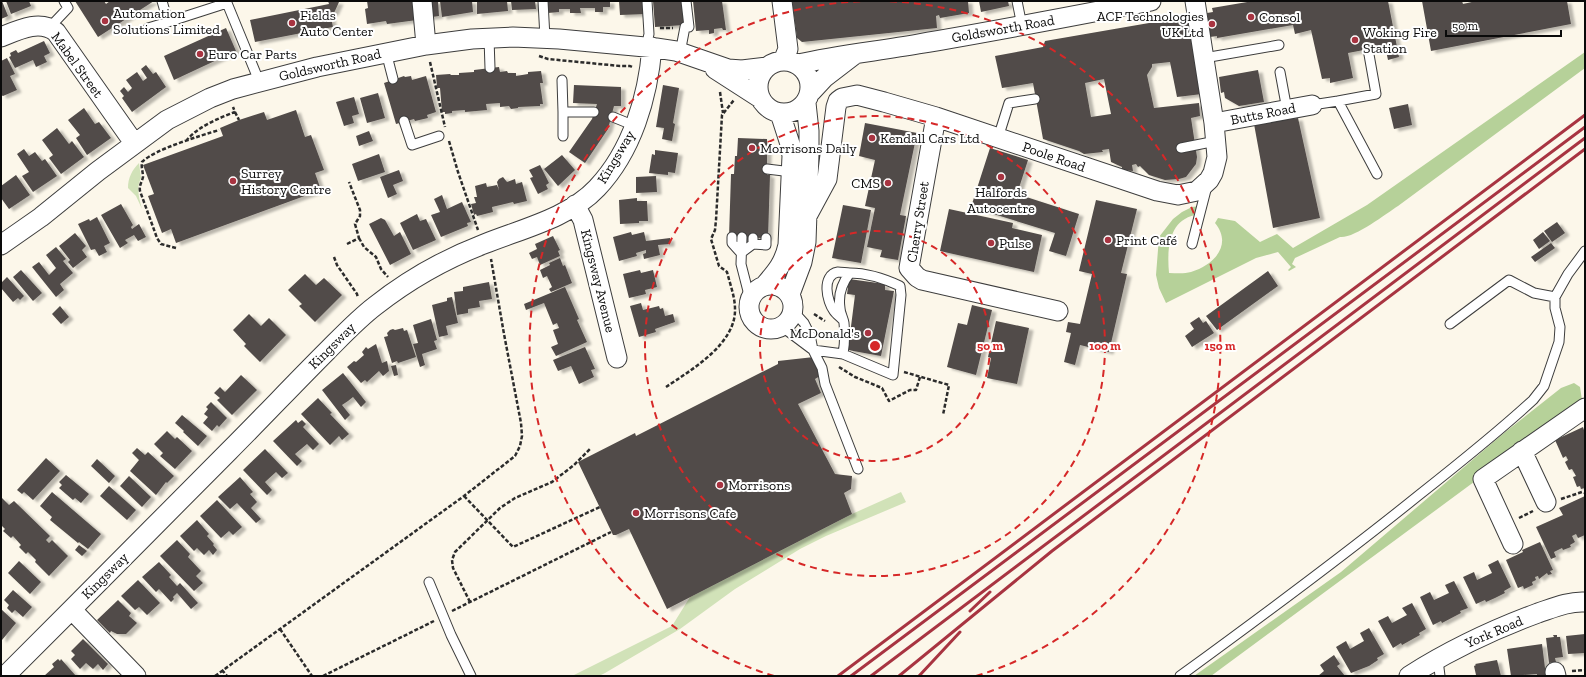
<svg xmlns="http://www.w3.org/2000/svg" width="1586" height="677" font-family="'Zilla Slab',serif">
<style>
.green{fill:#d1e2b8}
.forest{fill:#b6d199}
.building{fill:#514b48;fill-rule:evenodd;filter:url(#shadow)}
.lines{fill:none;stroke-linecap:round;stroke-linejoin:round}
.lane-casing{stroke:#3d3d3d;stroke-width:11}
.street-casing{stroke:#3d3d3d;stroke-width:21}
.path{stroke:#2c2c2c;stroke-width:2.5;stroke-dasharray:4 2;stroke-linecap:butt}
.lane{stroke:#fff;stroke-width:9}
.street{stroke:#fff;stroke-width:19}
.rail{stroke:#a83441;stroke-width:3}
.ring{fill:none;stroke:#d62828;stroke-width:2;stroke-dasharray:7 5}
.poi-dot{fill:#a83441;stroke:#fff;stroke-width:1.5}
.labels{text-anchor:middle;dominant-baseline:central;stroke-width:4;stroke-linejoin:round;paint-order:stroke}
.poi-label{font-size:14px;fill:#0a0a0a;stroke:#fff;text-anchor:start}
.street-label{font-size:14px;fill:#0a0a0a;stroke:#fff}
.centre{fill:#d62828;stroke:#fff;stroke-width:2}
.ring-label{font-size:12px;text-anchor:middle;font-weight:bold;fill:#d62828;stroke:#fff;stroke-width:4;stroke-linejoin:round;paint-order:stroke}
</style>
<defs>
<filter id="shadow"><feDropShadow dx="4.5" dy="2.5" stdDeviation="1" flood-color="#0004"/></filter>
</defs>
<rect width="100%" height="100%" fill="#fcf7ea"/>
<!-- green -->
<path class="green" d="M139 163 141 178C136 188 139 198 142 209L136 196 128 188C128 178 132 170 139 163Z
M901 492 906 502 904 503 826 536 800 549 735 589 680 629 605 673 599 676H572L672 626 690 597 852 514Z"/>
<!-- forest -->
<path class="forest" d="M1585 52V68L1398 206C1386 214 1353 239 1340 237L1295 258 1292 264 1296 267 1289 271 1288 270 1291 267 1278 252 1256 258 1166 303 1159 288 1156 275 1159 237 1173 219 1182 212 1192 207 1200 206 1195 215C1168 221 1167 250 1169 273 1176 273 1184 274 1191 272 1214 265 1233 245 1215 223L1218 218 1235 221 1260 242 1277 234 1293 248 1367 205Z
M1574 383 1580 387 1582 400 1577 406 1211 676H1194L1341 572 1504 433 1561 388Z"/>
<!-- building -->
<path class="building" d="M1 1H2L8 16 1 19Z
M6 1H29L31 6 11 14Z
M75 1H104L106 4 110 1H154L98 37Z
M328 1 339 2 334 13H330L333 27 255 42 250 20 329 4Z
M367 1H414L417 20 387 24 386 21 367 24 365 9 368 8Z
M424 1H438L439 16 425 18Z
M440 1H472L473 12 442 17Z
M477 1H507L508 11 477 14Z
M511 1H535L536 9 512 10Z
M547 1H610V7H603V12H595V8H580L581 13H570V9H559V12L548 13Z
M619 1H645L646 14 620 15Z
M653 1H683L684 25 655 27Z
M693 1H722L726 30H723L722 28 714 29V33L709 34V30L696 31Z
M792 1H968L969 13 940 18 939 15 936 16 937 28 802 42 797 38Z
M979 1H1008L1009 6 981 12Z
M1253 1H1388L1399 57 1388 60 1385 46 1348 53 1353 78 1330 83V78L1322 79 1311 30 1295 34 1293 25 1217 38V36L1210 37 1207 13 1213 12 1212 8Z
M1422 1H1462L1463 4 1476 1H1567L1571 24 1431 51Z
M1178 18 1179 25 1183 21H1191L1202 94 1177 97 1170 62 1152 64V67L1147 75 1154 108 1199 103 1200 116 1191 118 1197 157 1196 164 1186 177 1179 179 1165 180 1149 175 1140 166 1138 167 1136 164 1132 165 1133 171 1122 170V167L1111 162 1109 149 1102 150 1103 152 1084 154 1079 151 1043 139 1033 83 1002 88 995 56 1043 47 1045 41ZM1104 79 1111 114 1091 117 1085 83Z
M226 28 236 51 174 80 164 56Z
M44 41 50 53 44 56 47 62 36 67 33 60 15 68 9 57 11 56 10 53 16 50 18 53Z
M7 58 15 74 10 76 17 90 3 96 1 95V61Z
M146 65 153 74 156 72 166 87 132 112 122 98 124 96 120 91 124 87 128 92 132 88 126 80 137 72 143 81 147 78 141 69Z
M499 67 500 72 507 71 508 73H516V76L528 74V72L541 71 543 83H540L543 104H540V106L518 107V108L511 109 509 106 500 107V103L486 104 487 110 465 112V110L452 111V113L445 114V112H442L440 88H437L436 75 450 74 451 75H459V73L474 72V70Z
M1258 70 1264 102 1239 106 1225 98 1224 92 1221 93 1219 77Z
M404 76 405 77 411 76 412 80 426 76 436 112 427 115 428 118 415 121 414 119 396 124 384 83Z
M574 85 621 87V106H614L608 129 585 163 569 152 592 119 597 104 573 103Z
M663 85 679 88 673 123 675 124 672 141 662 139 664 128 656 127Z
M378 93 385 118 367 123 360 98Z
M354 97 359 114 352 116 354 123 344 126 336 102Z
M1408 104 1412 125 1394 129 1389 108Z
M84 108 95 124 99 122 111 138 87 155 76 138 80 135 68 120Z
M296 110 305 137 311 135 324 170 315 173 321 190 176 243 171 229 162 233 148 196 154 194 143 165 223 136 220 128 239 120 264 112 267 120Z
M1298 118 1320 218 1273 228 1254 124Z
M865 123 917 133 900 215 906 216 898 260 880 257 882 250 867 247 875 208 865 206 875 160 859 156Z
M57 128 69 144 72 141 84 157 61 174 49 158 53 155 42 140Z
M369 131 373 141 359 146 356 136Z
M738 138 767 139V175H770L768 238 729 237 731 174H734L735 156H737Z
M990 148 1028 160 1017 194 1079 214 1066 256 1049 251 1055 233 971 207Z
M24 149 29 156 35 152 42 161 45 159 57 176 33 192 22 176 29 172 17 154Z
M655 150 678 153 675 173 668 172V175L649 173 652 154 655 155Z
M379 154 385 172 358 181 352 164Z
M562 155 575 170 558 186 544 169Z
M540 165 549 183 546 185 548 189 538 194 530 178 533 177 529 170Z
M399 170 403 181 393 185 397 194 388 198 380 177Z
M16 175 30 195 9 209 1 198V186Z
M656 176 657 192 636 193V177Z
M503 177 507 182 515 179 516 184 522 182 527 201 514 204 513 202 492 207 493 212 477 216 476 214 474 215 471 204 476 203 474 197H477L475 186 486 183 487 187 497 185 499 190 497 182 499 179Z
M442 195 447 209 462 202 471 222 467 223 468 226 441 237 431 215 440 212 434 199Z
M637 198V201H647L648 221H639V223L620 224 619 200Z
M1096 200 1137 209 1121 273 1127 274 1109 352 1080 345 1075 365 1064 362 1071 333 1066 332 1068 322 1080 324 1092 274 1079 271Z
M121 204 133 225 131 227 132 229 139 224 146 237 138 241 134 235 125 240 128 243 120 248 101 215Z
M843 205 871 210 861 263 832 258Z
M949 209 1013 223 1012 228 1042 235 1034 272 940 251Z
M417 214 420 221 426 219 436 240 413 250 400 223Z
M97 217 110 243 104 246 107 252 99 256 95 249 91 250 78 224 89 219 90 221Z
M381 218 385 220 394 236 400 232 411 254 390 265 369 224Z
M1557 222 1565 233 1552 242 1544 231Z
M631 232 632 235 644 232 646 241 670 238V244L658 245 660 255 644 259 643 254 646 253V250L636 253 637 256 619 261 613 237Z
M1543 232 1550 241 1539 249 1533 240Z
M75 233 86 246 82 250 87 257 73 268 68 262 70 260 59 246Z
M553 236 560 250 558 251 560 256 540 265 537 257 532 259 529 253 537 249 535 244Z
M1551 243 1555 248 1535 262 1531 257Z
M56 247 66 259 63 261 73 273 60 284 64 290 56 297 32 267 39 262 49 275 56 268 46 255Z
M560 258 563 266 565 265 572 283 551 292 549 289 552 287 547 276 543 278 540 270 550 265 549 263Z
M21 270 42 293 33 301 13 277Z
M640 270 641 273 653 270 657 287 645 290 646 294 629 298 623 274Z
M1268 271 1278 286 1217 330 1206 316Z
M305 274 316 285 324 278 342 295 315 322 299 306 302 304 288 290Z
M7 277 24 296 20 300 18 298 13 302 1 288V283Z
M849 279 885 284V290L894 291 881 356 848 350 855 295 847 294Z
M489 282 492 299 479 301 480 307 468 309V313L457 315 454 292 463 291V287Z
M565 287 579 319 577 320 587 342 556 356 551 347 558 344 553 330 559 328 557 323 553 325 544 303 526 310 524 304Z
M452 297 458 323 446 326 448 335 439 337 432 305 447 301V298Z
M641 303 643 310 659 306 660 309 663 308 665 316 673 314 675 322 655 329 656 332 639 337 630 306Z
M972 305 992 310 976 375 947 367 958 323 967 325Z
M60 306 69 317 61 324 52 314Z
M249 314 261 326 269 318 286 335 260 362 244 346 246 344 233 330Z
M1199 317 1203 323 1206 321 1214 333 1192 347 1185 336 1194 329 1190 323Z
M431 319 437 340 434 341 437 349 422 354 425 365 420 367 413 344 418 343 413 325Z
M996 321 1029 328 1017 384 987 378 991 358 988 357Z
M403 328 404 331 407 330 416 357 398 363 397 361 392 363 384 337 388 336 387 333 390 330 393 329 395 330Z
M376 344 382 363 387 361 389 371 383 376 379 371 367 382 365 380 361 383 347 367 354 361 356 362 364 355 362 352 366 347 368 349Z
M585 347 595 369 591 370 594 377 579 384 571 366 558 371 553 360Z
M814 357 820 376 815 379 821 393 798 404 835 474 852 476 851 489 844 493 852 514 667 609 629 529 616 535H613L578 462 635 433 636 436 778 364V361Z
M396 365 398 375 394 376 391 366Z
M343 373 366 402 361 407 353 397 348 401 342 405 350 415 345 420 322 390Z
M241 375 257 390 232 415 217 400 220 398 214 393 220 387 225 392Z
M318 398 332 413 330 414 349 434 342 440 339 436 330 445 301 414Z
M211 402 227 418 219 427 217 425 212 431 203 423 208 417 204 414 208 409 206 407Z
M182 415 207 436 198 446 183 432 184 431 175 423Z
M296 420 298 423 302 420 306 424 303 427 319 444 313 450 307 444 295 454 302 461 297 466 273 441Z
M1583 427 1585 433V488L1581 489 1580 486 1577 487 1573 477 1576 476 1572 469 1569 470 1565 462 1568 460 1566 456 1563 458 1555 440Z
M167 431 175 439 177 437 192 451 175 469 160 456 163 453 154 444Z
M137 448 145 455 148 452 174 476 167 483 166 482 156 495 130 471 139 460 132 453Z
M265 449 288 473 282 478 276 472 265 482 272 490 267 495 243 470Z
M46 458 60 471 33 500 24 492 22 494 17 490Z
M97 459 115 476 109 483 91 466Z
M66 475 89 494 81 503 75 498 73 500 59 488 62 485 59 482Z
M129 476 151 497 142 507 120 486Z
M240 477 253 492 250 494 257 502 251 508 261 519 256 523 237 503 230 509 218 497Z
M109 486 136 510 127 520 100 496Z
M52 492 101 534 88 549 79 542 78 543 50 520 52 517 40 506Z
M1585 496V535L1578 538 1576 534 1572 536 1575 542 1570 545 1571 547 1563 550 1562 548 1554 552 1556 557 1551 559 1536 527 1563 515 1559 508Z
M1 497 9 505 14 501 50 536 46 540 49 543 52 540 68 556 49 576 35 562 36 560 28 552 26 554 19 547 21 545 13 536 11 538 3 531 5 529 1 525Z
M217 500 242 527 233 535 229 531 221 538 200 516Z
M197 520 209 534 207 536 214 544 213 545 217 550 213 555 209 550 204 555 197 548 194 551 180 536Z
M177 540 190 554 188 557 201 571 196 576 203 583 194 591 160 556Z
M1540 542 1553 570 1550 571 1552 574 1548 575 1547 573 1539 579 1538 576 1535 577 1536 580 1532 582 1533 585 1524 589 1523 586 1518 588 1506 560 1523 552 1522 550Z
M79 545 87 551 82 556 75 550Z
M1498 560 1511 587 1504 591 1505 593 1495 598 1486 602 1485 600 1476 604 1463 577 1474 572 1477 580 1492 573 1488 565Z
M19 561 41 582 30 594 8 573Z
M159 562 171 575 169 577 177 586 180 583 198 603 191 609 177 593 173 597 174 599 171 602 159 589 156 592 142 577Z
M138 580 160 603 147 615 139 607 135 610 121 596Z
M1454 581 1468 608 1460 611 1461 613 1442 623 1441 621 1433 625 1420 597 1430 592 1434 600 1449 593 1445 585Z
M13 590 32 607 23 617 15 610 12 613 7 608 9 605 4 600Z
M118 600 131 613 129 616 137 623 126 634H117L111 631 110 633 97 620Z
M1412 603 1426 629 1419 633 1420 635 1402 645 1401 643 1393 648 1378 621 1388 616 1392 623 1407 615 1402 608Z
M1 609 16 623 2 640 1 639Z
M1369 628 1384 654 1377 658 1378 660 1369 666 1351 673 1336 647 1346 641 1350 649 1364 641 1360 633Z
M1585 634V653L1568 654 1566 636Z
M1553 635H1557V637H1560L1563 657 1555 658 1556 662 1549 663 1546 638 1554 637Z
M83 639 108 664 103 670 98 664 93 669 86 663 80 669 71 659 75 655 71 651Z
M1542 644 1546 676H1537V674L1511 676 1507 649Z
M1334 655 1340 664 1337 666 1345 676H1318L1324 671 1320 665Z
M58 659 60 661 61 659 76 676H44L54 667 52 664Z
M1497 660 1501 676H1472L1476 675 1474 666 1476 665 1475 664Z"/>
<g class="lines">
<!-- lane casing -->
<g class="lane-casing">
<path id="lane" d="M162 1 168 22 227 3 259 81
M543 1 545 38
M1017 1 1022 26
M50 27 68 8 64 1
M148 28 168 22
M489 38 490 68
M646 47 649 34 647 1
M386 52 393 79
M680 53 685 27H689L686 1
M1204 58 1279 45
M1280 72 1287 110
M562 80 563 112
M1338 101 1376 94 1368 49
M1312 105 1338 101 1377 174
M613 117 635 126
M404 121 412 145 439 136
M563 136V112H594
M998 138 1009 103 1035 99
M1181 148 1216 141
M767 169 792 172
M732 237V243L741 253
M742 237 741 264 750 299
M753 244 766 245V238
M1192 244 1207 186
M741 253 753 244V238
M793 311 804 323 810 335 813 350 822 368 825 384 858 469
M843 320C840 317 836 314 834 311 827 302 821 275 838 272 841 272 847 273 850 273
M1450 324 1509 280 1534 293 1555 297
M781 326 813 350 843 354 893 375 901 295 900 286C885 279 867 273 850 273 842 283 838 295 840 308 840 313 843 317 844 323 845 333 845 343 843 354
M429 582 451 635 471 676
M1436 660 1439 668 1440 676
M1180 676C1261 617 1341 558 1419 495 1457 465 1496 434 1533 400L1544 386 1559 342 1560 327 1555 308V297L1568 274 1585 251"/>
</g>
<!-- street casing -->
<g class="street-casing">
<path id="street" d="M422 1 426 45
M782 1 788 49 783 61
M1 37C18 30 40 19 56 32L134 143
M758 87a26 26 0 1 1 52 0a26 26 0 1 1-52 0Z
M798 64C838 55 878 51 918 44 996 31 1073 16 1151 1
M715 69 760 98
M811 92 824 78 854 55
M936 117 909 268 917 277 922 280 1058 311
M1214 123 1312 105
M575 205 583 220 617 358
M807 216 827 179 836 107 838 101 842 98 857 95 884 102 936 117 1157 191 1178 195 1197 191 1209 180 1213 173 1217 157 1214 123 1195 1
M1 245 41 217 98 171 167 120 210 98 233 89 317 67 426 45 472 39 513 37 559 39 656 48 676 51 728 69 742 70 767 67
M749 307a22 22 0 1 1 44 0a22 22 0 1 1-44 0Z
M765 285C777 271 784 263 788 245L792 156 790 144 780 113
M790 294 802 262 806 242 809 154V131L806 103
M1522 451 1546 502
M1513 544 1483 479 1585 408
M72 610 136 676
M1555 672 1556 676
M5 676C27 654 49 632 71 610 124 557 176 504 229 451 262 418 294 384 327 351 343 335 358 319 375 306 408 280 445 259 484 244 521 229 569 218 597 188 632 151 648 97 652 47
M1409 676C1450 650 1492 630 1538 613 1553 608 1569 601 1585 602"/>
</g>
<!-- path -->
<path class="path" d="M660 28H673
M539 56 548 59 620 66H630L632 67
M430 62 445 127
M720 92 723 113
M235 112 239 120
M186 141C197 127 219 118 235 112L233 107
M449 141 458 172 478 230
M359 238 364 247 376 257 381 269 388 277
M347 244 359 238 355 224 360 216V210L349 182
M176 248 161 244 157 238 140 191C139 185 142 182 143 177 143 172 141 167 142 162 155 149 200 136 219 130
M334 257 337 265 357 294 358 298
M814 314 825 321
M839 367 855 377 882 388 889 401 910 390H916L920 377
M904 372 949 385 943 415
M666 387C691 370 736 344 735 309 735 297 730 284 727 272L719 266 711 239 715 230 716 220 722 115 734 100
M464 496 513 547 600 507
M1561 499 1582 492 1585 493
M1519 518 1533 511
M470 602 453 568 452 560 455 552 500 508 515 498 552 482 574 465 590 449
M452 611 611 532
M280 629 312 676
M222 670 227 676
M1572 671 1585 670
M215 676 464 496 515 456 520 446 522 436 521 423 504 334 491 259
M323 676 434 621"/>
<!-- lane -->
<use href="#lane" class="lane"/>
<!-- street -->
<use href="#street" class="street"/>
<!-- rail -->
<path class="rail" d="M970 611 990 592
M838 676 1585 115
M851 676 1585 127
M871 676 1585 138
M899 676 1052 551 1585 149
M919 676 960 632"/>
</g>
<!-- distance rings -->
<g class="ring">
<circle cx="875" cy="346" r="115"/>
<circle cx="875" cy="346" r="230"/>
<path d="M774 676A345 345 0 0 1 872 1M878 1A345 345 0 0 1 976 676"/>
</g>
<!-- markers -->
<g class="poi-dot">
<circle cx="1251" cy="17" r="4"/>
<circle cx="105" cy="21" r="4"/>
<circle cx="292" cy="23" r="4"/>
<circle cx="1212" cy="24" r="4"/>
<circle cx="1355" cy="40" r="4"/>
<circle cx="200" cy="54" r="4"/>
<circle cx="872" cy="138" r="4"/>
<circle cx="752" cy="148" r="4"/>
<circle cx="1001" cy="177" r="4"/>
<circle cx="233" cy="181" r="4"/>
<circle cx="888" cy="183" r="4"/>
<circle cx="1108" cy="240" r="4"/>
<circle cx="991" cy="243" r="4"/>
<circle cx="868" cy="333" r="4"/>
<circle cx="720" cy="485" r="4"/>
<circle cx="636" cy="513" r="4"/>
</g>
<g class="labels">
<!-- poi labels -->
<g class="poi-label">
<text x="113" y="13">Automation<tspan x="113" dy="16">Solutions Limited</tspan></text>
<text x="300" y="15">Fields<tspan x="300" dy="16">Auto Center</tspan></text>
<text x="1204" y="16" text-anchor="end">ACF Technologies<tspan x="1204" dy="16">UK Ltd</tspan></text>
<text x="1259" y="17">Consol</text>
<text x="1363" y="32">Woking Fire<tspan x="1363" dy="16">Station</tspan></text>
<text x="208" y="54">Euro Car Parts</text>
<text x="880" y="138">Kendall Cars Ltd</text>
<text x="760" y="148">Morrisons Daily</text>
<text x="241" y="173">Surrey<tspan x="241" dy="16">History Centre</tspan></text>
<text x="880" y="183" text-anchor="end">CMS</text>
<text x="1001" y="192" text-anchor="middle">Halfords<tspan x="1001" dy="16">Autocentre</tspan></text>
<text x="1116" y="240">Print Café</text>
<text x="999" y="243">Pulse</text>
<text x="860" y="333" text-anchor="end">McDonald's</text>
<text x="728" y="485">Morrisons</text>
<text x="644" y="513">Morrisons Cafe</text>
</g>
<!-- street labels -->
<g class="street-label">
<text transform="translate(1003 29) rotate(-10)">Goldsworth Road</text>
<text transform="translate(77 65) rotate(54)">Mabel Street</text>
<text transform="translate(330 65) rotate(-13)">Goldsworth Road</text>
<text transform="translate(1263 114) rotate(-11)">Butts Road</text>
<text transform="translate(616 157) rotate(-59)">Kingsway</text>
<text transform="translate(1054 157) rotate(19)">Poole Road</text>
<text transform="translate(918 222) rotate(-81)">Cherry Street</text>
<text transform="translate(598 281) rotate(76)">Kingsway Avenue</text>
<text transform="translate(332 346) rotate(-45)">Kingsway</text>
<text transform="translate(105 576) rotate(-45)">Kingsway</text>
<text transform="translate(1494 632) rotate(-23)">York Road</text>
</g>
</g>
<circle cx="875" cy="346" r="6" class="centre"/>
<g class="ring-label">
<text x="990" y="350">50 m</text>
<text x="1105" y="350">100 m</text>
<text x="1220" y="350">150 m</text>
</g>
<!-- border -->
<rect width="1586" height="677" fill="none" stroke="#0a0a0a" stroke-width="4"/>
<!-- scale -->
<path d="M1446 30v6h115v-6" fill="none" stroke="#0a0a0a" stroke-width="2"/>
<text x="1452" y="30" font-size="12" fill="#0a0a0a" stroke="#ffffff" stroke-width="3" paint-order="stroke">50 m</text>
</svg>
